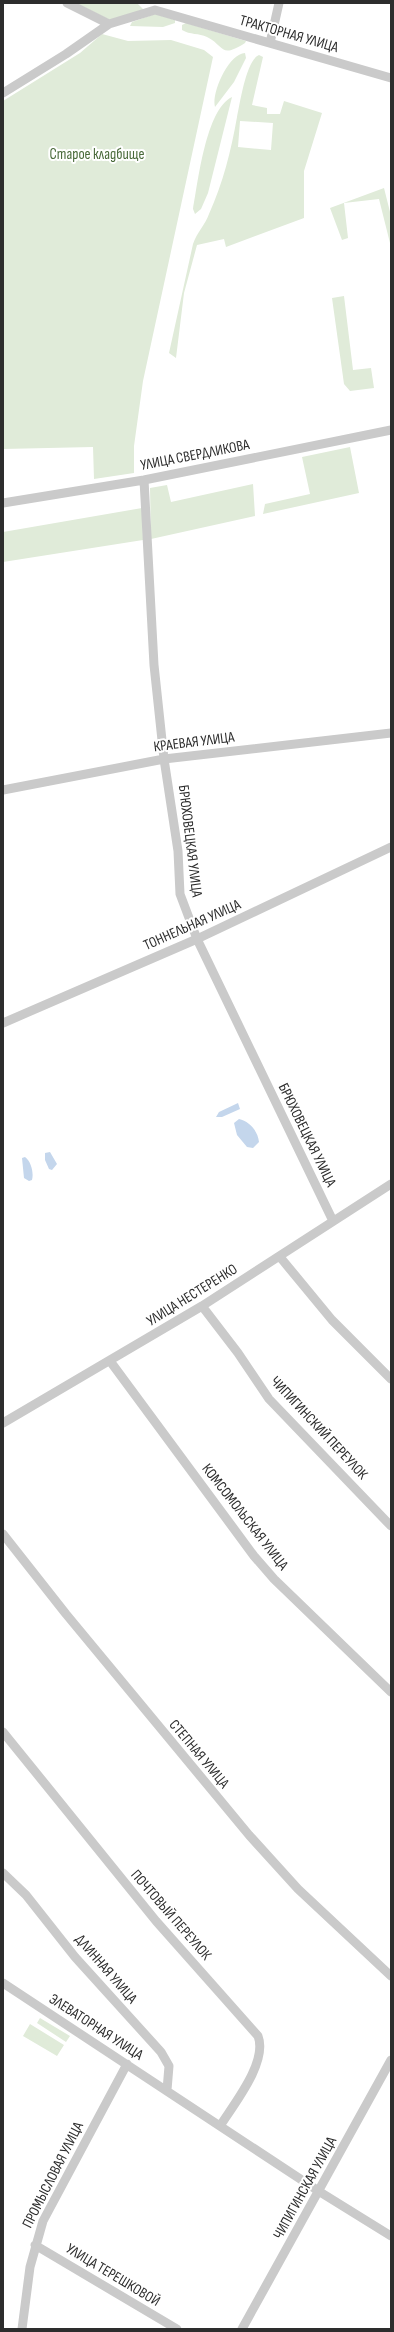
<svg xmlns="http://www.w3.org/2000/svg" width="394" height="2332" font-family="'Sofia Sans Condensed',sans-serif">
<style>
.green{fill:#e0ebd9;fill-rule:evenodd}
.water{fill:#c4d6ec}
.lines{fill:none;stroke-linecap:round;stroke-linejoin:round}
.minor{stroke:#cacaca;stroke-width:9}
.labels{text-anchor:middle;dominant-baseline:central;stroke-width:4;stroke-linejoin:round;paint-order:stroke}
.street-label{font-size:15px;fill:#2d2d2d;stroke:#fff}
.park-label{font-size:15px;fill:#486939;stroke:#fff}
</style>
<rect width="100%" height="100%" fill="#fff"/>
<!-- green -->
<path class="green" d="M76 3H137L143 9 142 11 110 20Z
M155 14 175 20V23L163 27 130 26 132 22Z
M186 23 246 41 245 43C220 59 225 46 207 37 199 33 190 35 182 30V25Z
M102 34 128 41 171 40 204 50 213 57 143 381 134 446V473L94 479 93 447 3 449V101L80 53Z
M245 53 246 58 234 82 215 107C211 94 228 54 245 53Z
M259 55 263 57 252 105 267 108V114H280L284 101 322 113 304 171V218L226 247 224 239 197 245 184 293 176 358 169 353 193 244C197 232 205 225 209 214 223 183 231 151 237 117 240 104 246 60 259 55ZM240 121 273 123 271 150 238 147Z
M232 97 208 193 201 209 195 214 193 209C198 182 206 109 232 97Z
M384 188 391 216V247L379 199 344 203 348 238 342 240 330 208Z
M344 296 353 370 371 368 374 388 350 391 344 384 332 298Z
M350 447 359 493 263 514 265 504 310 494 302 457Z
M253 484 255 516 151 539 150 488 167 485 171 502Z
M142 508 143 540 3 562V532Z
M40 2018 70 2036 66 2042 37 2023Z
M30 2024 64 2045 57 2056 23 2036Z"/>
<!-- water -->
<path class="water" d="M238 1103 240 1109 222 1117H216L219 1112Z
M239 1119C249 1121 258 1131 259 1142L253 1148 247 1147 237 1135 234 1123Z
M50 1152 57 1164 52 1170 49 1169 45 1160V1153Z
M25 1157C31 1161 34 1173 32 1180L29 1181 24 1178 22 1158Z"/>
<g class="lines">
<!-- minor -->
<path class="minor" d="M67 3 109 24 155 10 391 78
M270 43 279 3
M3 93 66 54 109 24
M144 480 154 665 164 759 178 851 180 894 197 939 333 1221
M3 503 144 480 391 430
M3 790 164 759 391 733
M3 1023 197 939 391 847
M280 1257 332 1320 391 1379
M202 1306 238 1353 269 1399 391 1526
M110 1361 254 1556 274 1579 391 1692
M3 1423 202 1306 391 1184
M3 1534 66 1614 249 1835 298 1889 391 1976
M3 1732 156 1921 258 2036C268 2062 234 2104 220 2126
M3 1873 26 1895 75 1957 161 2052 169 2066 167 2090
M3 1983 320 2192 391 2236
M35 2245 177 2329
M22 2329 30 2267 43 2221 127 2064
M242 2329 391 2060"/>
</g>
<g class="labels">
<!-- street labels -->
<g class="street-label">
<text transform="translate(289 34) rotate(16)">ТРАКТОРНАЯ УЛИЦА</text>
<text transform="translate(195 455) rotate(-11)">УЛИЦА СВЕРДЛИКОВА</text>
<text transform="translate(194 742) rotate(-7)">КРАЕВАЯ УЛИЦА</text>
<text transform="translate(190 841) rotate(83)">БРЮХОВЕЦКАЯ УЛИЦА</text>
<text transform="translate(192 925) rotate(-24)">ТОННЕЛЬНАЯ УЛИЦА</text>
<text transform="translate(307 1135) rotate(64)">БРЮХОВЕЦКАЯ УЛИЦА</text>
<text transform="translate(192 1295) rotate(-32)">УЛИЦА НЕСТЕРЕНКО</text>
<text transform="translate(319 1428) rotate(47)">ЧИПИГИНСКИЙ ПЕРЕУЛОК</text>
<text transform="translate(245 1517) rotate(52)">КОМСОМОЛЬСКАЯ УЛИЦА</text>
<text transform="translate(199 1754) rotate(50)">СТЕПНАЯ УЛИЦА</text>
<text transform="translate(171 1915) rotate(49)">ПОЧТОВЫЙ ПЕРЕУЛОК</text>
<text transform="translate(106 1969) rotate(49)">ДЛИННАЯ УЛИЦА</text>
<text transform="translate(96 2027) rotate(33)">ЭЛЕВАТОРНАЯ УЛИЦА</text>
<text transform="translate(53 2175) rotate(-63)">ПРОМЫСЛОВАЯ УЛИЦА</text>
<text transform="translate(305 2188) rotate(-61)">ЧИПИГИНСКАЯ УЛИЦА</text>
<text transform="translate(113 2275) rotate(31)">УЛИЦА ТЕРЕШКОВОЙ</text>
</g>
<!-- park labels -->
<g class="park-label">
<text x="97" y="154">Старое кладбище</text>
</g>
</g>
<!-- border -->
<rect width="394" height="2332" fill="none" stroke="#2d2d2d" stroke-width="8"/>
</svg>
